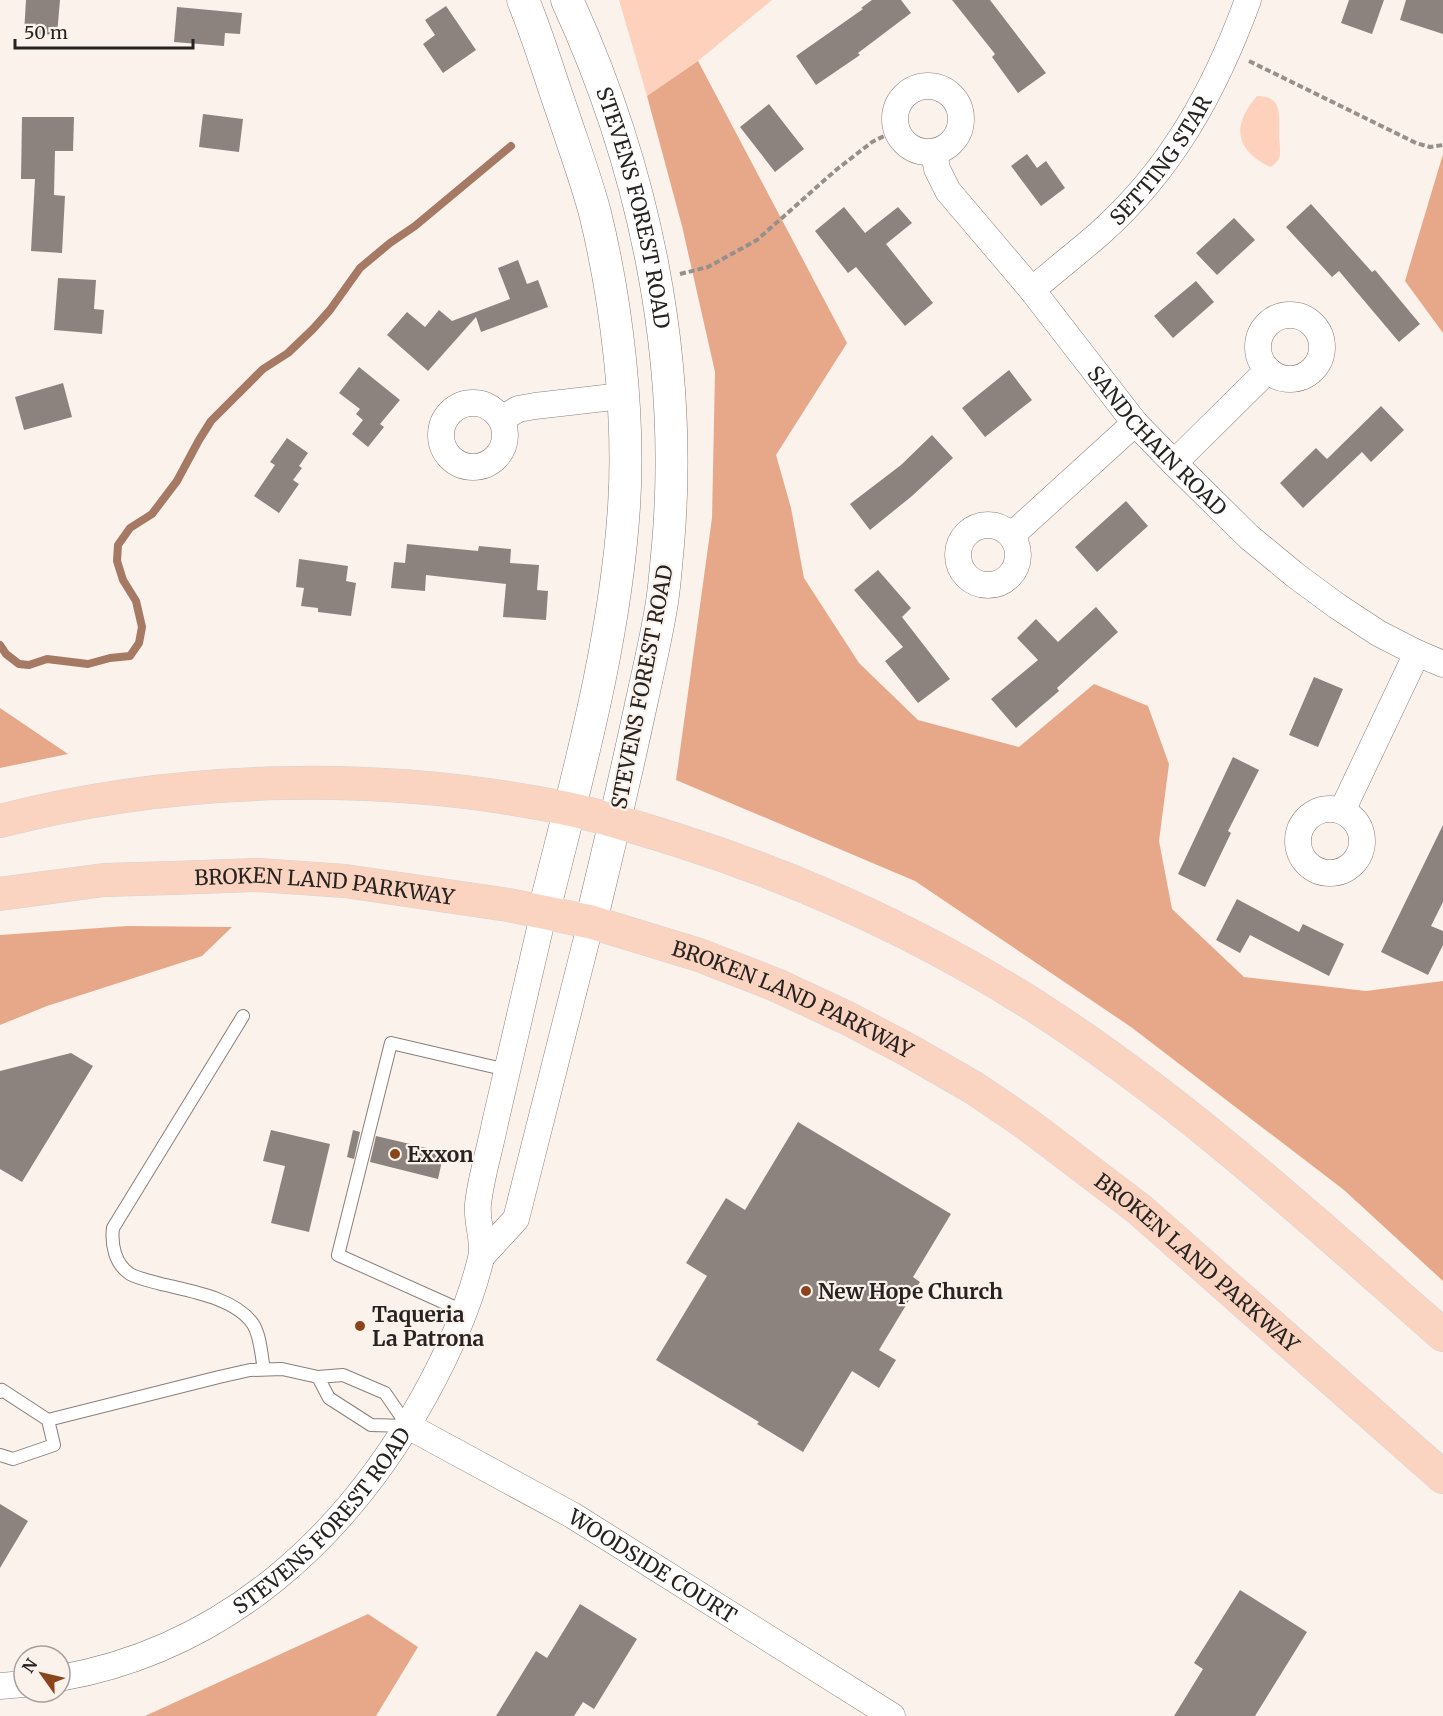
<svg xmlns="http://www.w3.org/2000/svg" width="1443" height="1716" font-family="Merriweather,serif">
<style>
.green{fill:#fdd1bc}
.forest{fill:#e7a889}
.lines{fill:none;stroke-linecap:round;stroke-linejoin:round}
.stream{stroke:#a57963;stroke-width:8}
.building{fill:#8c837e}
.service-casing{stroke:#897f7b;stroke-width:14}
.minor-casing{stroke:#897f7b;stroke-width:27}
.tertiary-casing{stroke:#897f7b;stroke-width:33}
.primary-casing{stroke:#d4d3d3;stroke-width:34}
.path{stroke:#96908c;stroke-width:4;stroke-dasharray:6 3;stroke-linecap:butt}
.service{stroke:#fff;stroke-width:12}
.minor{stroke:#fff;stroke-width:26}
.tertiary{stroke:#fff;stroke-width:32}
.primary{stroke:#fbd4c1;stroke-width:33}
.poi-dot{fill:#8b451d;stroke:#fcf2ec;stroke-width:2}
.labels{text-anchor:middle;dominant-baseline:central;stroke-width:4.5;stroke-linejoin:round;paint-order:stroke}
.street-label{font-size:21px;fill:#262321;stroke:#fcf2ec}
.poi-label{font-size:21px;font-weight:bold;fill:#262321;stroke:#fcf2ec;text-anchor:start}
</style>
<rect width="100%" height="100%" fill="#fcf2ec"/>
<!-- green -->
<path class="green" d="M619 0H772L698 61 647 96Z
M1257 96C1283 96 1279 115 1279 134 1279 148 1285 159 1270 167 1234 149 1232 125 1257 96Z"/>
<!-- forest -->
<path class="forest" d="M698 61 847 343 776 455 791 508 804 578 859 663 918 720 1019 747 1094 684 1148 706 1169 764 1159 841 1172 909 1244 977 1366 991 1443 981V1281L1344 1190 1131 1027 915 881 676 780 712 518 715 372 682 226 647 96Z
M1443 154V333L1405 281Z
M0 708 68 754 0 768Z
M127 926 232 927 202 956 47 1006 0 1025V935Z
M368 1614 418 1647 376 1716H145Z"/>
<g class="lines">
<!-- stream -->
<path class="stream" d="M0 645 6 654 19 664 29 665 47 659 88 664 110 658 130 656 139 643 142 627 136 601 123 580 117 561 118 545 130 528 152 514 177 481 199 440 211 421 263 369 288 353 313 329 330 310 360 268 390 243 415 226 511 146"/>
</g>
<!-- building -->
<path class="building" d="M26 0H60L57 35 24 33Z
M872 0H901L911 13 858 53 860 55 816 85 796 56 863 9 861 8Z
M952 0H990L1046 73 1018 93 992 57 995 54Z
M1349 0H1384L1372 34 1341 23Z
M1406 0H1443V34L1400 20Z
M446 6 476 50 443 73 423 44 435 35 425 20Z
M177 7 242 13 240 34 225 33 224 46 174 42Z
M769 104 804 149 775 172 740 127Z
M203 114 243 119 239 152 199 147Z
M22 117H74L73 151H55L54 195 65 196 62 253 31 251 35 179H21Z
M1027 154 1037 168 1046 161 1065 188 1041 206 1011 166Z
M1311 204 1372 272 1375 270 1420 324 1399 342 1339 271 1332 277 1286 227Z
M844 207 865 233 898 207 912 223 886 244 933 303 905 326 856 267 848 273 815 231Z
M1234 218 1255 240 1217 275 1196 253Z
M518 260 527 284 538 280 548 307 481 332 476 317 428 371 387 335 407 312 425 327 439 310 452 321 510 299 498 268Z
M58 278 96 280 94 309 104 310 102 334 54 330Z
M1196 281 1214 302 1173 338 1154 316Z
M359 367 400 400 380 424 384 427 368 447 352 434 363 420 356 414 360 409 339 393Z
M1009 370 1032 400 985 437 962 408Z
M63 383 72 417 24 430 15 397Z
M1381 406 1404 430 1371 462 1362 452 1303 508 1280 483 1316 448 1327 459Z
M932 435 953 458 912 496 870 530 850 504 901 465Z
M287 438 308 453 299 466 302 468 293 480 299 484 279 513 254 496 275 465 270 462Z
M1126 501 1148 526 1097 572 1075 547Z
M407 544 478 551 479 546 511 549 510 563 539 565 537 590 548 591 546 620 503 617 506 584 426 575 425 591 391 588 394 562 405 563Z
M299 559 348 566 346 581 356 583 351 616 318 612V608L301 606 304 588 296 587Z
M878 570 911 608 902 617 950 679 918 703 885 661 903 647 854 590Z
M1096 607 1118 632 1057 688 1059 691 1016 728 991 699 1038 660 1017 638 1036 619 1058 642Z
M1314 677 1343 689 1318 747 1289 735Z
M1233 757 1259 770 1228 831 1231 833 1205 887 1178 874Z
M1443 825V902L1431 926 1443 931V945L1428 975 1381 952Z
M1237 899 1299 932 1303 924 1344 944 1329 976 1250 935 1240 953 1216 940Z
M71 1053 93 1066 22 1182 0 1169V1071Z
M798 1122 951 1214 913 1277 920 1282 879 1350 896 1360 879 1388 852 1371 803 1452 757 1424 759 1422 656 1360 707 1276 686 1263 726 1198 745 1210Z
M271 1130 330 1144 309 1232 271 1223 285 1166 263 1161Z
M353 1130 360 1132 354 1159 347 1157Z
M376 1136 444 1152 438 1179 370 1162Z
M0 1504 28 1521 0 1568Z
M1240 1590 1307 1632 1255 1716H1174L1203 1669 1194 1663Z
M580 1604 637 1639 594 1709 583 1702 574 1716H496L536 1651 547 1658Z"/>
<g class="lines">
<!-- service casing -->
<g class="service-casing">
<path id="service" d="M243 1016 113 1228C111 1245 115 1264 130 1274 139 1279 151 1281 161 1284 190 1291 235 1298 253 1324 261 1337 261 1355 264 1369
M463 1311 338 1255 391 1043 507 1070
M318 1377 329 1398 371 1425 407 1426
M0 1392 2 1390 48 1420 54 1445 13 1459 0 1455
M48 1420 219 1377 250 1370 282 1369 318 1377 343 1375 385 1393 407 1425"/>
</g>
<!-- minor casing -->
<g class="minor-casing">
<g id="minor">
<circle cx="928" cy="119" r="33"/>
<path id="s1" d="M934 152 937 169 948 191 1032 290 1135 423 1174 463 1249 537 1295 575 1337 606 1378 633 1417 653 1443 664"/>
<path id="s2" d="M1032 290C1054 271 1077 253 1099 234 1172 169 1215 90 1248 0"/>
<circle cx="1290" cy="347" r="32"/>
<circle cx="473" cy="435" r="32"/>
<path d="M502 419 518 409 535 406 622 396"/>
<path d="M1174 463 1268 370"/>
<circle cx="988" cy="555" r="30"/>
<path d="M1012 535 1135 423"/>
<circle cx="1330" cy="841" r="32"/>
<path d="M1342 811 1417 653"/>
<path d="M482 1256 516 1219 591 922"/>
<path id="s3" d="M408 1426 572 1515 892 1716"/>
<path id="s4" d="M60 1678C225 1649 346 1538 425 1395 447 1355 470 1304 481 1258 485 1241 476 1222 478 1204 481 1177 490 1149 495 1123 511 1052 528 982 544 911"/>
<path d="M0 1686 24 1684"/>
</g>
</g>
<!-- tertiary casing -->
<g class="tertiary-casing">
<g id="tertiary">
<path d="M523 0C538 36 549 74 562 111 573 144 586 179 595 213 617 303 630 414 624 507 615 644 577 778 544 911"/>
<path id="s5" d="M567 0C645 169 684 359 668 545 666 564 665 583 662 602 657 635 649 667 642 700 626 774 609 848 591 922"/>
</g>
</g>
<!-- primary casing -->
<g class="primary-casing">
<g id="primary">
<path d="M0 821C182 774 384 771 569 809 605 817 641 829 677 840 803 880 923 935 1035 1006 1183 1101 1312 1220 1443 1335"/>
<path id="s6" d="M0 894 104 880 172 878 258 875 345 881 508 905 591 922 699 955 776 985 847 1018 908 1050 974 1088 1027 1124 1139 1209 1443 1477"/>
</g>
</g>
<!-- path -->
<path class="path" d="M1249 61 1416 143 1430 147 1443 145
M680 274 708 267 757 240 836 170 872 142 896 130"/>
<!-- service -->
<use href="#service" class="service"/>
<!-- minor -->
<use href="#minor" class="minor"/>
<!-- tertiary -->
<use href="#tertiary" class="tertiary"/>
<!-- primary -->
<use href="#primary" class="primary"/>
</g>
<!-- markers -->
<g class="poi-dot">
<circle cx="395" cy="1154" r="6"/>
<circle cx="806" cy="1291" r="6"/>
<circle cx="360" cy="1326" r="6"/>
</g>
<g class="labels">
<!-- street labels -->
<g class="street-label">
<text stroke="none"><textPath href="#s2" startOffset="184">SETTING STAR</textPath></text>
<text stroke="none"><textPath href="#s5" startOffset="219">STEVENS FOREST ROAD</textPath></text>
<text stroke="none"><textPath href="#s1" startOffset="368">SANDCHAIN ROAD</textPath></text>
<text transform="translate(642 687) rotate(-79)">STEVENS FOREST ROAD</text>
<text stroke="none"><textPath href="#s6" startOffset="326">BROKEN LAND PARKWAY</textPath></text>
<text stroke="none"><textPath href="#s6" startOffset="812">BROKEN LAND PARKWAY</textPath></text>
<text stroke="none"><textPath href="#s6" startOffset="1298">BROKEN LAND PARKWAY</textPath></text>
<text stroke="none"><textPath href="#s4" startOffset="314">STEVENS FOREST ROAD</textPath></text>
<text stroke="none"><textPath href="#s3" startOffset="282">WOODSIDE COURT</textPath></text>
</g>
<!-- poi labels -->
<g class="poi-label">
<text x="407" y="1154">Exxon</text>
<text x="818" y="1291">New Hope Church</text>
<text x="372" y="1314">Taqueria<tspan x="372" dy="24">La Patrona</tspan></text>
</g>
</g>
<!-- north arrow -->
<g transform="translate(42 1674) rotate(304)"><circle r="28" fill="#fcf2ec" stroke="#a69f9b" stroke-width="1.5"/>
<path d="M0-4.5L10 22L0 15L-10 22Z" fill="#8b451d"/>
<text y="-9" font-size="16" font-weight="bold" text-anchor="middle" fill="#262321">N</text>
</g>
<!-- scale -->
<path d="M15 39v9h178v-9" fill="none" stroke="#262321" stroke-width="3"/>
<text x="24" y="39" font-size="18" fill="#262321" stroke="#fcf2ec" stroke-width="4.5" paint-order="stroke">50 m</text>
</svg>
